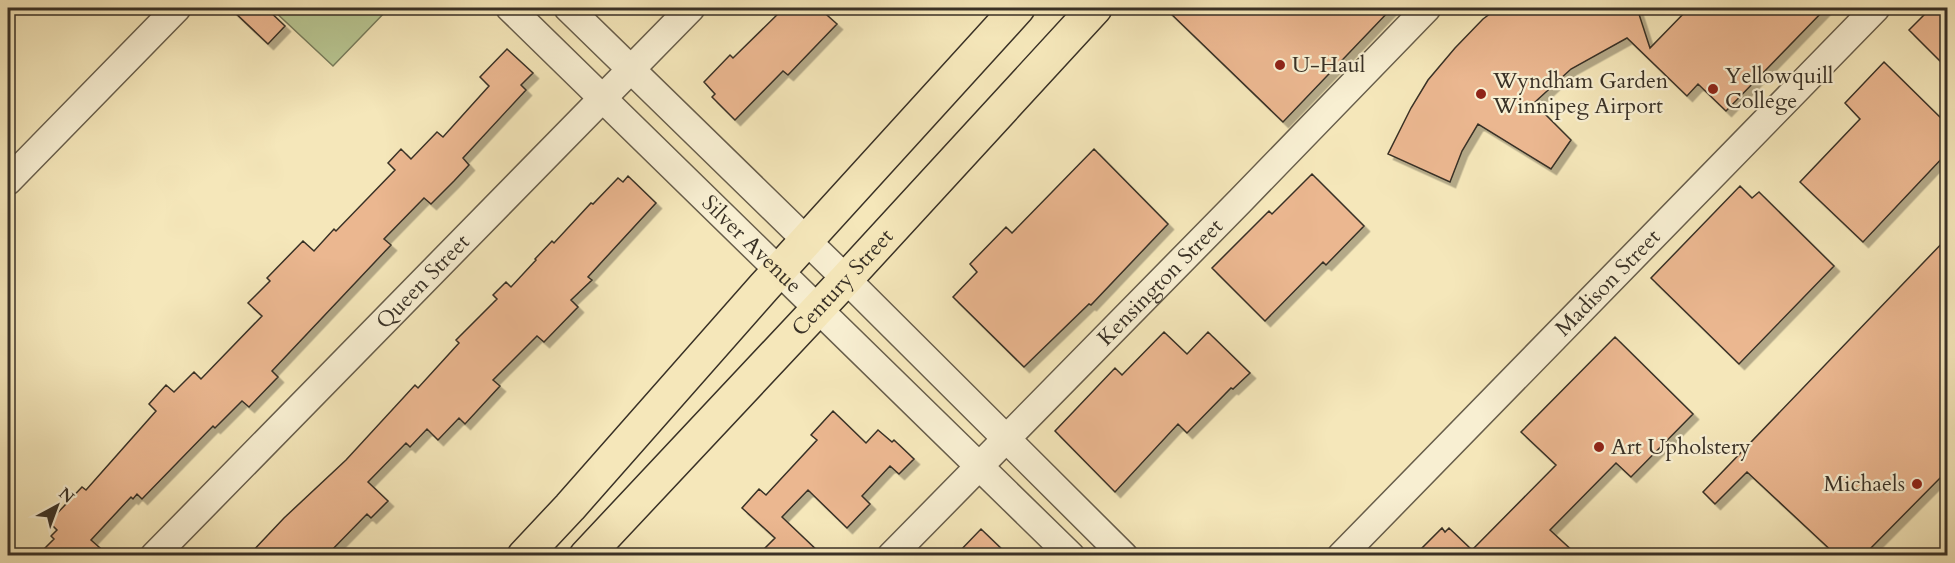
<svg xmlns="http://www.w3.org/2000/svg" width="1955" height="563" font-family="Cardo,serif">
<style>
.green{fill:#b8c692;stroke:#787c5c;stroke-width:1.5}
.building{fill:#ebb790;stroke:#393126;stroke-width:1.5;filter:url(#shadow)}
.lines{fill:none;stroke-linecap:round;stroke-linejoin:round}
.minor-casing{stroke:#685e4b;stroke-width:30}
.major-casing{stroke:#393126;stroke-width:36}
.minor{stroke:#f8efd2;stroke-width:27}
.major{stroke:#f5e7ba;stroke-width:33}
.poi-dot{fill:#8f2418;stroke:#f8efd2;stroke-width:2}
.labels{text-anchor:middle;dominant-baseline:central;stroke-width:4.5;stroke-linejoin:round;paint-order:stroke}
.poi-label{font-size:22px;fill:#393126;stroke:#f8efd2;text-anchor:start}
.street-label{font-size:22px;fill:#393126;stroke:#f8efd2}
</style>
<defs>
<filter id="shadow"><feDropShadow dx="5.5" dy="5.5" stdDeviation="0" flood-color="#0004"/></filter>
</defs>
<rect width="100%" height="100%" fill="#f5e7ba"/>
<filter id="stains"><feTurbulence type="fractalNoise" baseFrequency=".00333" numOctaves="4"/><feColorMatrix values="0 0 0 0 .2 0 0 0 0 .09 0 0 0 0 .02 0 0 0 .5 -.17"/></filter>
<radialGradient id="worn" r=".72"><stop offset=".6" stop-color="#630" stop-opacity="0"/><stop offset="1" stop-color="#630" stop-opacity=".3"/></radialGradient>
<!-- green -->
<path class="green" d="M271 8H389L333 66Z"/>
<!-- building -->
<path class="building" d="M230 8H266L285 26 268 44Z
M784 8H819L837 24 788 75 783 71 735 120 712 97 715 94 704 82 730 55 733 58Z
M1165 8H1392L1283 122Z
M1498 8H1637L1650 48 1689 8H1826L1726 111 1698 84 1687 96 1627 38 1571 69 1534 103 1571 140 1551 169 1478 124 1462 151 1450 182 1388 154 1411 108 1428 80 1455 48 1483 19Z
M1931 8H1947V68L1909 30Z
M507 49 533 73 521 85 526 90 463 158 469 165 454 181 431 204 424 198 384 239 391 245 272 371 278 377 249 407 242 401 215 428 213 426 142 499 137 494 133 499 131 497 91 540 108 555H38L54 539 51 536 57 530 49 522 82 487 86 490 156 411 149 404 166 385 174 392 194 372 201 379 262 316 248 303 270 281 267 278 303 241 314 251 334 229 336 231 395 170 388 163 401 149 411 159 437 132 443 137 489 86 480 77Z
M1884 62 1947 124V153L1863 242 1800 182 1860 119 1845 103Z
M1094 149 1168 224 1091 305 1089 304 1024 367 953 297 977 272 970 264 1006 227 1012 233Z
M1312 174 1364 226 1326 265 1323 262 1265 321 1212 268 1269 211 1272 214Z
M628 176 656 203 588 277 592 280 571 300 578 307 544 342 537 336 493 380 500 386 465 424 459 418 438 440 427 429 410 447 406 443 368 482 388 501 371 518 367 514 327 555H249L284 518 346 460 415 385 418 388 459 343 456 340 497 299 493 295 506 282 511 287 536 260 535 259 552 241 554 243 591 203 593 204 618 178 623 182Z
M1740 186 1752 198 1759 192 1834 266 1739 364 1651 278Z
M1947 238V471L1864 555H1836L1747 472 1715 504 1703 492Z
M1164 332 1187 354 1208 332 1250 373 1233 389 1231 388 1187 433 1178 424 1115 492 1055 431 1115 368 1122 375Z
M1615 337 1693 414 1631 477 1616 463 1550 530 1577 555H1415L1442 528 1445 532 1449 528 1472 550 1556 465 1521 432Z
M833 411 866 443 878 430 892 442 894 440 914 459 899 474 890 466 862 496 870 504 847 528 808 490 782 517 822 555H758L775 538 742 508 759 489 766 495 817 440 811 435Z
M981 529 1008 555H956Z"/>
<g class="lines">
<!-- minor casing -->
<g class="minor-casing">
<g id="minor">
<path id="s1" d="M510 8 1071 556"/>
<path d="M568 8 846 279 1124 556"/>
<path d="M8 181 177 8"/>
<path id="s2" d="M154 556 691 8"/>
<path id="s3" d="M891 556 1240 201 1427 8"/>
<path id="s4" d="M1341 556 1876 8"/>
</g>
</g>
<!-- major casing -->
<g class="major-casing">
<g id="major">
<path d="M524 556 570 507 764 287 1018 8"/>
<path id="s5" d="M586 556 846 279 1095 8"/>
</g>
</g>
<!-- minor -->
<use href="#minor" class="minor"/>
<!-- major -->
<use href="#major" class="major"/>
</g>
<!-- markers -->
<g class="poi-dot">
<circle cx="1280" cy="65" r="6"/>
<circle cx="1713" cy="89" r="6"/>
<circle cx="1481" cy="94" r="6"/>
<circle cx="1599" cy="447" r="6"/>
<circle cx="1917" cy="484" r="6"/>
</g>
<g class="labels">
<!-- poi labels -->
<g class="poi-label">
<text x="1292" y="65">U-Haul</text>
<text x="1725" y="76">Yellowquill<tspan x="1725" dy="25">College</tspan></text>
<text x="1493" y="81">Wyndham Garden<tspan x="1493" dy="25">Winnipeg Airport</tspan></text>
<text x="1611" y="447">Art Upholstery</text>
<text x="1905" y="484" text-anchor="end">Michaels</text>
</g>
<!-- street labels -->
<g class="street-label">
<text stroke="none"><textPath href="#s1" startOffset="338">Silver Avenue</textPath></text>
<text stroke="none"><textPath href="#s2" startOffset="384">Queen Street</textPath></text>
<text stroke="none"><textPath href="#s3" startOffset="384">Kensington Street</textPath></text>
<text stroke="none"><textPath href="#s4" startOffset="382">Madison Street</textPath></text>
<text stroke="none"><textPath href="#s5" startOffset="375">Century Street</textPath></text>
</g>
</g>
<!-- margin -->
<rect width="1955" height="563" fill="none" stroke="#f5e7ba" stroke-width="30"/>
<rect x="9" y="9" width="1937" height="545" fill="none" stroke="#393126" stroke-width="3"/>
<rect x="15" y="15" width="1925" height="533" fill="none" stroke="#393126" stroke-width="1.5"/>
<!-- north arrow -->
<g transform="translate(57 506) rotate(41)" stroke="#f8efd2" stroke-width="4.5" paint-order="stroke">
<path d="M0-4.5L10 22L0 15L-10 22Z" fill="#393126"/>
<text y="-9" font-size="16" font-weight="bold" text-anchor="middle" fill="#393126">N</text>
</g>
<rect width="100%" height="100%" filter="url(#stains)"/>
<rect width="100%" height="100%" fill="url(#worn)"/>
</svg>
